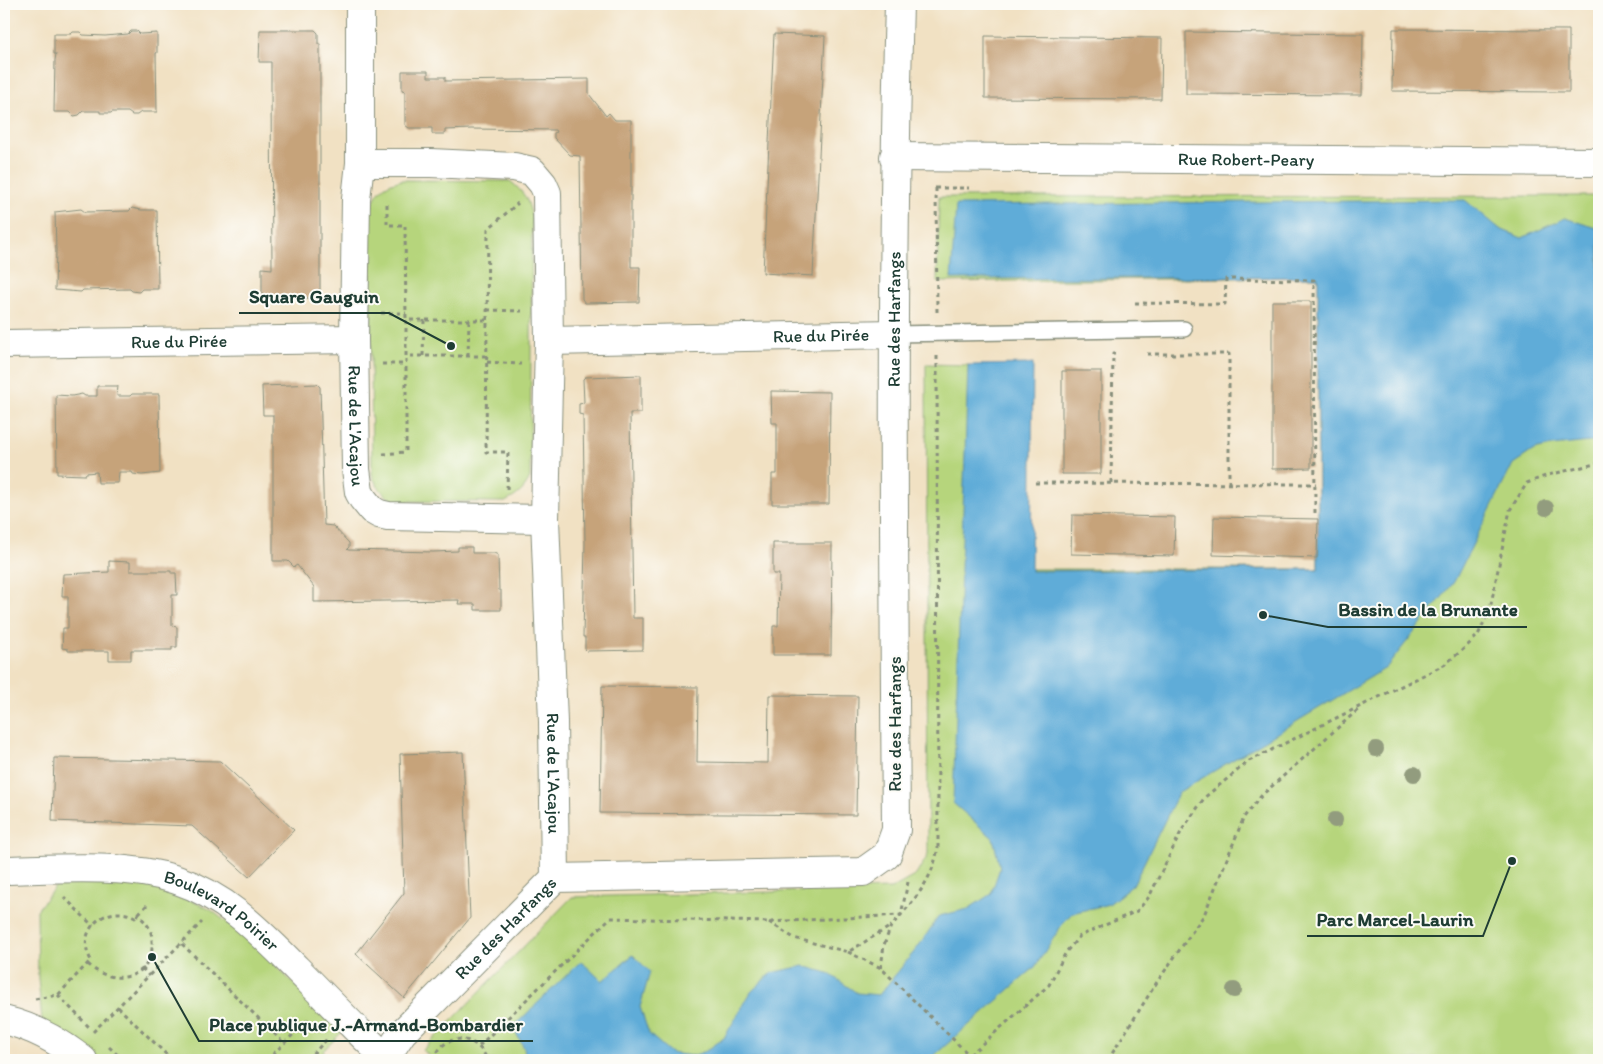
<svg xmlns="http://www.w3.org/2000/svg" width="1603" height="1064" font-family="Itim,sans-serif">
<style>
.green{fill:#b6d57c;stroke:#6a8958}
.water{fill:#5facd8;stroke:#3f7486}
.building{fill:#c6a37a}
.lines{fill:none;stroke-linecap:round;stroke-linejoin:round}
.lane-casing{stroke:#888f7c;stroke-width:18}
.street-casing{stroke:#888f7c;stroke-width:30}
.path{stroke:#888f7c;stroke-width:3;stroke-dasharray:4 4;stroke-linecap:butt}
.lane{stroke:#fff;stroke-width:15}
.street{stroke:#fff;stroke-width:28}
.tree{fill:#929c7e}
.labels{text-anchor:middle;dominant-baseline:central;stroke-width:4;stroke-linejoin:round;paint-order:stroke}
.street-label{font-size:18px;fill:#1f3d34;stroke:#fdfcf7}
.leader{fill:none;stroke:#1f3d34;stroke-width:2}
.callout-dot{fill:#1f3d34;stroke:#fdfcf7;stroke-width:2}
.callout-label{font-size:19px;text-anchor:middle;font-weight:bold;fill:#1f3d34;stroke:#fdfcf7;stroke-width:4;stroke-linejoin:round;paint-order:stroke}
</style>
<rect width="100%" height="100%" fill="#fdfcf7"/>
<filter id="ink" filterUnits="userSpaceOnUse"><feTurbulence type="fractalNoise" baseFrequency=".02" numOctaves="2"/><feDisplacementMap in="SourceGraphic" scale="10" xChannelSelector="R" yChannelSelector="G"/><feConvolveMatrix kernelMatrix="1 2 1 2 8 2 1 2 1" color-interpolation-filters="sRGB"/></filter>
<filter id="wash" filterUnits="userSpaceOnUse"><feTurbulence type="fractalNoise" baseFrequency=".0096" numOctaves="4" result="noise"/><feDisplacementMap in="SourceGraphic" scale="20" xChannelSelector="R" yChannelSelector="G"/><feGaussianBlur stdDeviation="1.12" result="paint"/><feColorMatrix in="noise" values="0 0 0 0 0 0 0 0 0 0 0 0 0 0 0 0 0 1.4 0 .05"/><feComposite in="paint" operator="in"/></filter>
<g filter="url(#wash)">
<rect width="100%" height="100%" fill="#f1e1c3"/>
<!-- green -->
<path class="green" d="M402 180 510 181C525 193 528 199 532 218L530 478C524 491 517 496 505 502L393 501C382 493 377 487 372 475L370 211C377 191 381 185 402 180Z
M1599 196V1060H433L423 1050 572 897 891 889 916 875 928 855 926 364 968 365 1030 569H1318V277L937 282 939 197Z
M64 881H127L167 889 211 910 251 941 342 1032 323 1051 331 1060H102L42 1020 38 979 37 910 58 883Z"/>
<!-- water -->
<path class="water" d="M1465 200 1500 229 1522 238 1565 218 1599 229V441L1552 446 1534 450 1513 464 1454 582 1386 668 1179 792 1133 885 1109 904 1072 913 1063 923 1035 967 929 1060H526L524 1048 513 1027 581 961 602 981 633 955 650 972 640 1007 649 1034 671 1053 692 1056 706 1051 724 1038 751 992 771 973 803 966 828 973 857 993 879 995 918 947 939 916 968 909 991 894 1000 868 993 838 953 803 968 365 1033 364 1031 571 1318 569V277L951 279 956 205Z"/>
<g id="blocks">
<!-- building -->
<path class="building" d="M1393 29 1569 30V92L1392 91Z
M260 30H315L318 33V44H320V295L317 298H262V268L272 269 271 88V62H259Z
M131 31H137L140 34 157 33V53H156L157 112H141L137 115H132L128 112H112L111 113H100V111H83L79 115 74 116 70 112H54L55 60 56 54H54V34H71L73 32H80L83 35 105 36 128 34Z
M1186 32 1363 34 1362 95 1186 94Z
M774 34 825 36 813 276 763 273Z
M985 36 1162 38 1161 99 985 98Z
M402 71H428V77H445V81L589 79V94L606 116 609 113 615 120H631V267H640L639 302 585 303 582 299 580 156 570 155 554 138V133L556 132 555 130 471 129 445 130V134H432V128H409L405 125V91L402 90Z
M132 208 141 210H157L158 289H142L139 292 132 291 130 289 83 290 81 292 55 290 56 250 55 212 81 209 85 212 129 211Z
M1272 301H1311V468L1272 469Z
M1062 371H1101V474H1062Z
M641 375V413H630L633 618H643V650L587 651 585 649V637H583L585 543 583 415 579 414V404L584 403 583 379 585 377Z
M317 384 320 387 324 525 333 526 349 543V547L347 549 348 550 433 552 458 551V547H472V553H494L498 555 499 590H501V610H475V604H458L459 600 314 602V587L297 565 294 567 288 561H273V415H263L262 386Z
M97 386H118L117 396H130L132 394H159L160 473 142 475 133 474 132 472H119L118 483H98L97 472 86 473 85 475 57 474 56 395 72 396 82 394 85 396H97Z
M771 391 830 392 829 504H772V474H777V423H772Z
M1072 515 1175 517 1174 556 1071 554Z
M1214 517 1318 519 1317 558 1213 555Z
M773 543H832L831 655H773V626H778L779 574H773Z
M109 561 130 562V571H171V573H176L177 595H172V626L177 627V647H172V650H131V660H109V651H68V649L62 648 63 628H68V596H62L63 574 109 572Z
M602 686 698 687 697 762 768 763 769 695 858 696 856 815 600 813Z
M463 752 470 918 404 998 356 954 404 893 400 754Z
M54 758 220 761 294 830 249 877 192 826 52 821Z"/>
</g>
</g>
<g filter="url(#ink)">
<use href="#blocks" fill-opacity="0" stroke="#888f7c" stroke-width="1"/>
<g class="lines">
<!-- lane casing -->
<g class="lane-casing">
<path id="lane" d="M894 334 1184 329"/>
</g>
<!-- street casing -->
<g class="street-casing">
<g id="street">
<path id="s1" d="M360 4V163L356 199 354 339 356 469 359 492 363 499 372 510 379 514 388 516 545 519"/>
<path id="s2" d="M894 157 1599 162"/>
<path id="s3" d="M360 163H431L514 167 532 171 543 184 547 193 549 341 545 519 553 722 555 878"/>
<path id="s4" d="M549 341 894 334"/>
<path id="s5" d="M4 344 354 339"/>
<path id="s6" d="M4 870C56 869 128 863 177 880 226 896 262 934 297 969 328 1000 357 1031 388 1060"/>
<path d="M4 1020C33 1027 59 1041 83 1060"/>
<path id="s7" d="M384 1060 402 1033 555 878 863 872 887 855 896 830C894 555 891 279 899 4"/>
</g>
</g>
<!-- path -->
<path class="path" d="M935 188H969
M936 188 937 313
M387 204V225H405L406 320
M1135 303 1225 304 1226 279 1314 280 1315 517
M487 310 522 311
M381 313H406
M487 320 488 229 518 203
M1147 354H1229V483
M423 356 424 320
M468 356 469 320
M486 356H406V320H487L486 452H508L507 491
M487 362 521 364
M382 364H405
M383 454 406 452V356
M1035 483 1316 484
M1111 483 1113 354H1115
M64 897 93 926
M769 922 794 938 848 952 891 926
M182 944 284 1043
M848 952 881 968 969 1055 978 1060
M88 964C112 988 155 979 152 941 152 936 151 930 148 926 145 921 141 918 137 914
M142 968 149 976
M881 968 884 945 891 926 901 915 908 882
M58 995 89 1027
M35 999 58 995 91 960C74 931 106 902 135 917L149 903
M118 1007 172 1060
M93 1032 202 922
M479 1046 610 918 769 922 901 915C920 893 933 877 938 847L937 354
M109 1047 123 1060
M267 1060 308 1020
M290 1060 294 1056 298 1060
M307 1060 327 1039
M435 1060C440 1033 477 1032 487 1060
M964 1060 1049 985 1066 952 1080 936 1137 911 1149 897 1182 830 1205 797 1249 761 1444 665 1466 647 1478 635 1490 609 1510 510 1527 483 1548 475 1599 463
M1108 1060 1157 982 1204 915 1244 817 1262 795 1360 708"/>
<!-- lane -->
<use href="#lane" class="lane"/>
<!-- street -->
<use href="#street" class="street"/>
</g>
<!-- trees -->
<g class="tree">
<circle cx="1546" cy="508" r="8"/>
<circle cx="1376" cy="749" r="8"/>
<circle cx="1414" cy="774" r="8"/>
<circle cx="1335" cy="820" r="8"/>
<circle cx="1234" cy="990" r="8"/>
</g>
</g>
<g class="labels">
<!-- street labels -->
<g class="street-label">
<text stroke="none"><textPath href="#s2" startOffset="352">Rue Robert-Peary</textPath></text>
<text stroke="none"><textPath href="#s7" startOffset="1125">Rue des Harfangs</textPath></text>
<text stroke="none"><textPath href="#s4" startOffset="272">Rue du Pirée</textPath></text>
<text stroke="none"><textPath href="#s5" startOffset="175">Rue du Pirée</textPath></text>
<text stroke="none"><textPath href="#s1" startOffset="422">Rue de L'Acajou</textPath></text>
<text transform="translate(895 724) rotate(-90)">Rue des Harfangs</text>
<text stroke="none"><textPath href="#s3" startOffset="780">Rue de L'Acajou</textPath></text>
<text stroke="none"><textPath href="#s6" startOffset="228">Boulevard Poirier</textPath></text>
<text stroke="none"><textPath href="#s7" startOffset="180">Rue des Harfangs</textPath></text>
</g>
</g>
<!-- callouts -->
<path class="leader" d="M451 346L389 313H239M1263 615L1328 627H1527M1512 861L1483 936H1307M152 957L199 1041H533"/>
<g class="callout-dot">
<circle cx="451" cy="346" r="5"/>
<circle cx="1263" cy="615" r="5"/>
<circle cx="1512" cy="861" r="5"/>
<circle cx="152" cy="957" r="5"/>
</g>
<g class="callout-label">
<text x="314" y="303">Square Gauguin</text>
<text x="1428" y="616">Bassin de la Brunante</text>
<text x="1395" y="926">Parc Marcel-Laurin</text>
<text x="366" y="1031">Place publique J.-Armand-Bombardier</text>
</g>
<!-- margin -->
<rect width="1603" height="1064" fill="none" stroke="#fdfcf7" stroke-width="20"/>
</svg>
